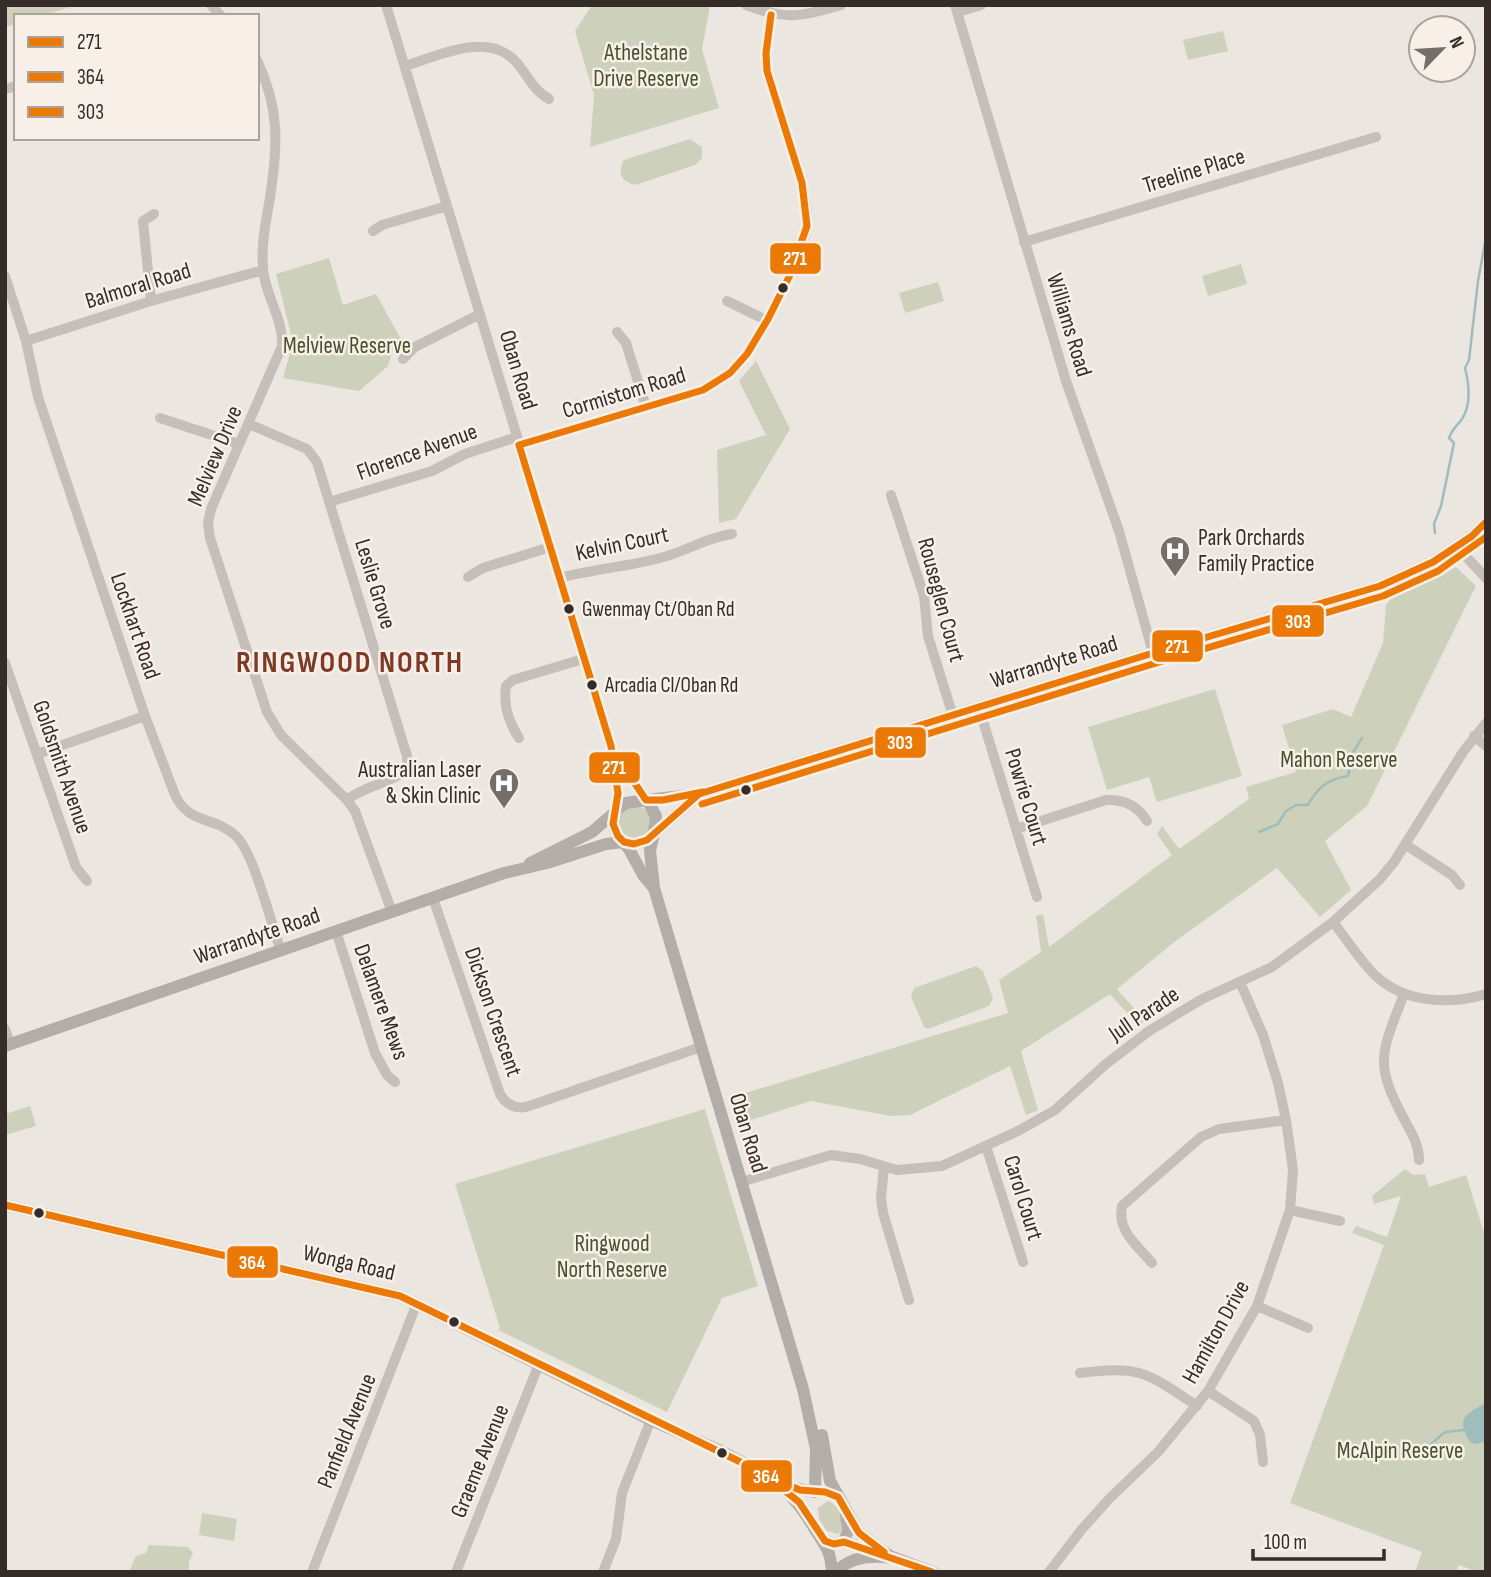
<svg xmlns="http://www.w3.org/2000/svg" width="1491" height="1577" font-family="'Sofia Sans Condensed',sans-serif">
<style>
.green{fill:#cdd0bb}
.water{fill:#9ebdbc}
.lines{fill:none;stroke-linecap:round;stroke-linejoin:round}
.stream{stroke:#9ebdbc;stroke-width:2.5}
.minor{stroke:#c5beb9;stroke-width:10}
.major{stroke:#b3ada9;stroke-width:12}
.bus-1-casing{stroke:#f8f0e8;stroke-width:12}
.bus-2-casing{stroke:#f8f0e8;stroke-width:12}
.bus-3-casing{stroke:#f8f0e8;stroke-width:12}
.bus-1{stroke:#eb7904;stroke-width:7}
.bus-2{stroke:#eb7904;stroke-width:7}
.bus-3{stroke:#eb7904;stroke-width:7}
.bus-dot{fill:#352c28;stroke:#f8f0e8;stroke-width:2.5}
.labels{text-anchor:middle;dominant-baseline:central;stroke-width:5;stroke-linejoin:round;paint-order:stroke}
.bus-label{font-size:21px;fill:#352c28;stroke:#f8f0e8;text-anchor:start}
.park-label{font-size:23px;fill:#45522d;stroke:#f8f0e8}
.street-label{font-size:23px;fill:#352c28;stroke:#f8f0e8}
.poi-label{font-size:23px;fill:#352c28;stroke:#f8f0e8;text-anchor:start}
.district-label{font-size:30px;font-weight:bold;letter-spacing:2px;fill:#7f3926;stroke:#f8f0e8}
.line-badge{stroke:#f8f0e8;stroke-width:2.5}
.badge-label{font-size:19px;text-anchor:middle;font-weight:bold;fill:#fff}
</style>
<rect width="100%" height="100%" fill="#ece6e0"/>
<!-- green -->
<path class="green" d="M5 5H76L42 16H16V24L5 27Z
M592 5 710 6 702 49 719 108 590 147 594 95 575 31Z
M1223 31 1228 51 1188 60 1183 40Z
M690 139 702 147V158L695 165 635 185C621 182 617 172 624 160Z
M329 258 343 305 376 294 403 343 393 349 388 366 359 391 283 378 293 342 276 274Z
M1241 264 1247 284 1208 296 1202 276Z
M938 282 944 301 905 313 899 293Z
M756 361 790 429 736 519 719 523 717 450 766 435 739 381Z
M1456 567 1476 586 1367 806 1325 841 1351 890 1320 917 1277 868 1173 943 1117 989 1145 1021 1139 1026 1110 994 1021 1051 1038 1110 1026 1115 1010 1066 910 1115 891 1116 811 1101 738 1124 729 1098 1008 1013 999 980 1041 952 1036 916 1043 914 1049 947 1172 855 1157 834 1162 826 1179 849 1249 799 1246 787 1296 772 1282 725 1333 709 1351 717 1383 643 1386 605 1394 595Z
M1215 689 1242 776 1157 802 1149 777 1107 790 1088 727Z
M619 822a16 16 0 1 1 32 0a16 16 0 1 1-32 0Z
M976 966 983 971 993 998 989 1006 928 1029 924 1027 911 997 914 988Z
M30 1106 36 1126 5 1135V1114Z
M705 1109 758 1286 722 1298 667 1412 498 1330 500 1328 455 1184Z
M1405 1169 1413 1175 1425 1174 1429 1187 1466 1175 1486 1239V1572H1477L1459 1565 1456 1572H1415L1422 1552 1290 1503 1384 1245 1352 1233 1356 1226 1387 1237 1401 1196 1374 1204 1372 1196Z
M828 1501C840 1505 843 1520 841 1531L838 1534 827 1531 819 1519 818 1508Z
M202 1513 237 1519 234 1541 199 1535Z
M149 1545 188 1547 193 1553 189 1561V1572H129L136 1556 146 1553Z"/>
<!-- water -->
<path class="water" d="M1486 1403V1441L1476 1444 1471 1443C1455 1419 1465 1414 1486 1403Z"/>
<g class="lines">
<!-- stream -->
<path class="stream" d="M1435 533 1434 524 1441 506 1454 443 1449 438C1452 429 1457 426 1462 419 1472 404 1469 384 1465 368L1469 360 1478 281 1486 238
M1259 832 1278 824 1286 811 1296 805H1308C1318 787 1328 779 1348 776L1352 754 1362 738
M1431 1444 1445 1432 1464 1430"/>
<!-- minor -->
<path class="minor" d="M211 5 221 16
M386 5 611 746 618 793 616 810
M746 5C785 20 802 17 841 5
M955 5 1066 381 1119 531 1153 653
M958 12 981 5
M257 60C280 109 278 145 270 198 266 221 261 244 263 268 264 294 284 319 282 346L211 509 208 523 210 538 267 712 281 735 347 800 355 811 392 912
M405 66C438 56 489 30 517 63 528 76 534 91 549 99
M5 89 16 86
M373 231 382 225 447 206
M1024 242 1376 137
M5 276 26 341 38 397 145 716 175 795C189 825 215 816 236 836 254 853 271 924 281 951
M151 301 143 221 154 214
M727 301 766 320
M617 332 626 343 646 407
M26 341 151 301 263 270
M403 359 415 347 480 314
M160 418 239 444
M249 424 307 449 317 462 407 756 408 769C390 784 365 785 347 800
M519 445 703 390C716 383 728 376 738 365 759 343 803 256 807 226 808 212 805 197 802 183L767 71 766 53 771 15
M891 495 924 596 928 636 953 716
M329 502 432 471 465 454 517 437
M1457 547 1486 578
M468 577 483 568 550 547
M559 578C593 569 627 567 660 558 685 552 707 537 732 534
M5 663 76 867 87 881
M979 708 1037 897
M1474 736 1486 746
M519 738C509 723 503 704 506 686L513 680 583 659
M613 750 646 800
M37 754 145 716
M1016 829 1106 800C1124 799 1138 806 1147 821
M1406 845 1452 875 1460 885
M433 898 500 1094C506 1105 517 1110 529 1106L701 1047
M1333 922C1345 937 1364 966 1377 977 1406 1003 1450 1005 1486 994
M336 931 375 1053 387 1075 395 1082
M1404 994C1382 1052 1373 1062 1404 1119 1411 1132 1419 1144 1419 1160
M5 1029 10 1044
M986 1146 1023 1262
M884 1167 881 1198 883 1213 909 1300
M741 1182 831 1155 860 1159 897 1170 942 1166 1020 1130 1055 1110 1106 1064 1149 1031 1202 999 1272 967 1333 922 1380 879 1394 862 1463 752 1486 723
M1290 1210 1340 1221
M1152 1263C1137 1245 1117 1231 1122 1206L1201 1137 1219 1129 1286 1120
M1257 1306 1308 1328
M1080 1373C1141 1365 1147 1373 1197 1406
M1208 1391 1254 1421 1260 1435 1263 1462
M312 1572 417 1303
M456 1572 539 1364
M603 1572 616 1539 622 1493 651 1420
M1049 1572 1082 1529 1110 1498 1158 1452 1208 1391 1257 1306 1290 1210 1293 1170 1286 1120 1278 1083 1263 1035 1240 982"/>
<!-- major -->
<path class="major" d="M647 800 699 794 1153 653 1380 586 1433 562 1472 536 1486 522
M654 834 650 850 654 888 803 1389 816 1449 815 1492
M624 843 634 844 647 840 699 794
M530 863 592 832 615 812
M654 888 643 875 629 849 618 836 613 824 616 810 626 803 647 800 656 816 654 833
M5 1046 504 873 547 863 606 844 624 842
M5 1205 400 1296 651 1420 723 1452 770 1477 791 1487 814 1492
M822 1435 830 1481 859 1533 890 1556 933 1572
M781 1487C795 1499 803 1510 813 1526 824 1546 830 1546 832 1572
M825 1541 834 1544 844 1542 848 1530 846 1515
M844 1542 876 1552
M841 1567C856 1556 873 1555 891 1558"/>
<!-- bus-1 casing -->
<g class="bus-1-casing">
<path id="bus-1" d="M519 445 611 746 618 793 613 824 618 836 624 842 634 844 647 840 699 794 1153 653 1380 586 1433 562 1472 536 1486 522
M519 445 703 390 730 373 747 354 768 319 789 277 807 226 802 183 767 71 766 53 771 15
M616 755 646 800H663L703 792"/>
</g>
<!-- bus-2 casing -->
<g class="bus-2-casing">
<path id="bus-2" d="M5 1205 400 1296 761 1472 799 1502 825 1541 834 1544 844 1542 932 1572
M775 1479 800 1490 825 1492 838 1497 859 1533 884 1552"/>
</g>
<!-- bus-3 casing -->
<g class="bus-3-casing">
<path id="bus-3" d="M702 804 1156 663 1383 596 1438 571 1486 537"/>
</g>
<!-- bus-1 -->
<use href="#bus-1" class="bus-1"/>
<!-- bus-2 -->
<use href="#bus-2" class="bus-2"/>
<!-- bus-3 -->
<use href="#bus-3" class="bus-3"/>
</g>
<!-- icons -->
<defs>
<g id="hospital-pin" transform="scale(1.575)"><path d="M0 17L-7.5 6A9.5 9.5 0 1 1 7.5 6Z" fill="#756d68" stroke="#f8f0e8"/><path d="M-5-5h3v3.5h4V-5h3V5h-3V1.5h-4V5h-3Z" fill="#fff"/></g>
</defs>
<g fill-rule="evenodd">
<use href="#hospital-pin" x="1175" y="551"/>
<use href="#hospital-pin" x="504" y="783"/>
</g>
<!-- markers -->
<g class="bus-dot">
<circle cx="783" cy="288" r="6"/>
<circle cx="569" cy="609" r="6"/>
<circle cx="592" cy="685" r="6"/>
<circle cx="746" cy="790" r="6"/>
<circle cx="39" cy="1213" r="6"/>
<circle cx="454" cy="1322" r="6"/>
<circle cx="722" cy="1453" r="6"/>
</g>
<g class="labels">
<!-- bus labels -->
<g class="bus-label">
<text x="582" y="609">Gwenmay Ct/Oban Rd</text>
<text x="605" y="685">Arcadia Cl/Oban Rd</text>
</g>
<!-- park labels -->
<g class="park-label">
<text x="646" y="53">Athelstane<tspan x="646" dy="26">Drive Reserve</tspan></text>
<text x="347" y="346">Melview Reserve</text>
<text x="1339" y="760">Mahon Reserve</text>
<text x="612" y="1244">Ringwood<tspan x="612" dy="26">North Reserve</tspan></text>
<text x="1400" y="1451">McAlpin Reserve</text>
</g>
<!-- street labels -->
<g class="street-label">
<text transform="translate(1194 171) rotate(-17)">Treeline Place</text>
<text transform="translate(138 286) rotate(-17)">Balmoral Road</text>
<text transform="translate(1069 325) rotate(73)">Williams Road</text>
<text transform="translate(518 370) rotate(73)">Oban Road</text>
<text transform="translate(624 393) rotate(-17)">Cormistom Road</text>
<text transform="translate(417 452) rotate(-20)">Florence Avenue</text>
<text transform="translate(215 456) rotate(-67)">Melview Drive</text>
<text transform="translate(622 544) rotate(-12)">Kelvin Court</text>
<text transform="translate(375 584) rotate(73)">Leslie Grove</text>
<text transform="translate(941 600) rotate(75)">Rouseglen Court</text>
<text transform="translate(135 626) rotate(71)">Lockhart Road</text>
<text transform="translate(1054 662) rotate(-17)">Warrandyte Road</text>
<text transform="translate(62 767) rotate(71)">Goldsmith Avenue</text>
<text transform="translate(1026 797) rotate(73)">Powrie Court</text>
<text transform="translate(257 936) rotate(-19)">Warrandyte Road</text>
<text transform="translate(381 1002) rotate(70)">Delamere Mews</text>
<text transform="translate(493 1012) rotate(71)">Dickson Crescent</text>
<text transform="translate(1144 1014) rotate(-34)">Jull Parade</text>
<text transform="translate(748 1133) rotate(73)">Oban Road</text>
<text transform="translate(1023 1198) rotate(73)">Carol Court</text>
<text transform="translate(349 1263) rotate(13)">Wonga Road</text>
<text transform="translate(1216 1332) rotate(-61)">Hamilton Drive</text>
<text transform="translate(347 1431) rotate(-68)">Panfield Avenue</text>
<text transform="translate(480 1461) rotate(-68)">Graeme Avenue</text>
</g>
<!-- poi labels -->
<g class="poi-label">
<text x="1198" y="538">Park Orchards<tspan x="1198" dy="26">Family Practice</tspan></text>
<text x="481" y="770" text-anchor="end">Australian Laser<tspan x="481" dy="26">&amp; Skin Clinic</tspan></text>
</g>
<!-- district labels -->
<g class="district-label">
<text x="350" y="663">RINGWOOD NORTH</text>
</g>
</g>
<g class="line-badge">
<rect x="769" y="242" width="53" height="33" rx="7" fill="#eb7904"/>
<rect x="1271" y="604" width="54" height="34" rx="7" fill="#eb7904"/>
<rect x="1151" y="629" width="53" height="34" rx="7" fill="#eb7904"/>
<rect x="874" y="726" width="53" height="33" rx="7" fill="#eb7904"/>
<rect x="588" y="751" width="53" height="33" rx="7" fill="#eb7904"/>
<rect x="226" y="1245" width="53" height="34" rx="7" fill="#eb7904"/>
<rect x="740" y="1459" width="53" height="34" rx="7" fill="#eb7904"/>
</g>
<g class="badge-label">
<text x="795" y="265">271</text>
<text x="1298" y="628">303</text>
<text x="1177" y="653">271</text>
<text x="900" y="749">303</text>
<text x="614" y="774">271</text>
<text x="252" y="1269">364</text>
<text x="766" y="1483">364</text>
</g>
<!-- border -->
<rect width="1491" height="1577" fill="none" stroke="#352c28" stroke-width="14"/>
<!-- legend -->
<rect x="14" y="14" width="245" height="126" fill="#f8f0e8" stroke="#aaa29b" stroke-width="2"/>
<rect x="28" y="37" width="35" height="10" fill="#eb7904" stroke="#aaa29b" stroke-width="2"/>
<text x="77" y="49" font-size="21" fill="#352c28">271</text>
<rect x="28" y="72" width="35" height="10" fill="#eb7904" stroke="#aaa29b" stroke-width="2"/>
<text x="77" y="84" font-size="21" fill="#352c28">364</text>
<rect x="28" y="107" width="35" height="10" fill="#eb7904" stroke="#aaa29b" stroke-width="2"/>
<text x="77" y="119" font-size="21" fill="#352c28">303</text>
<!-- north arrow -->
<g transform="translate(1442 49) rotate(65)"><circle r="33" fill="#f8f0e8" stroke="#aaa29b" stroke-width="2"/>
<path d="M0-5L12 26L0 18L-12 26Z" fill="#756d68"/>
<text y="-10" font-size="19" font-weight="bold" text-anchor="middle" fill="#352c28">N</text>
</g>
<!-- scale -->
<path d="M1253 1549v10h131v-10" fill="none" stroke="#352c28" stroke-width="3.5"/>
<text x="1264" y="1549" font-size="21" fill="#352c28" stroke="#f8f0e8" stroke-width="5" paint-order="stroke">100 m</text>
</svg>
